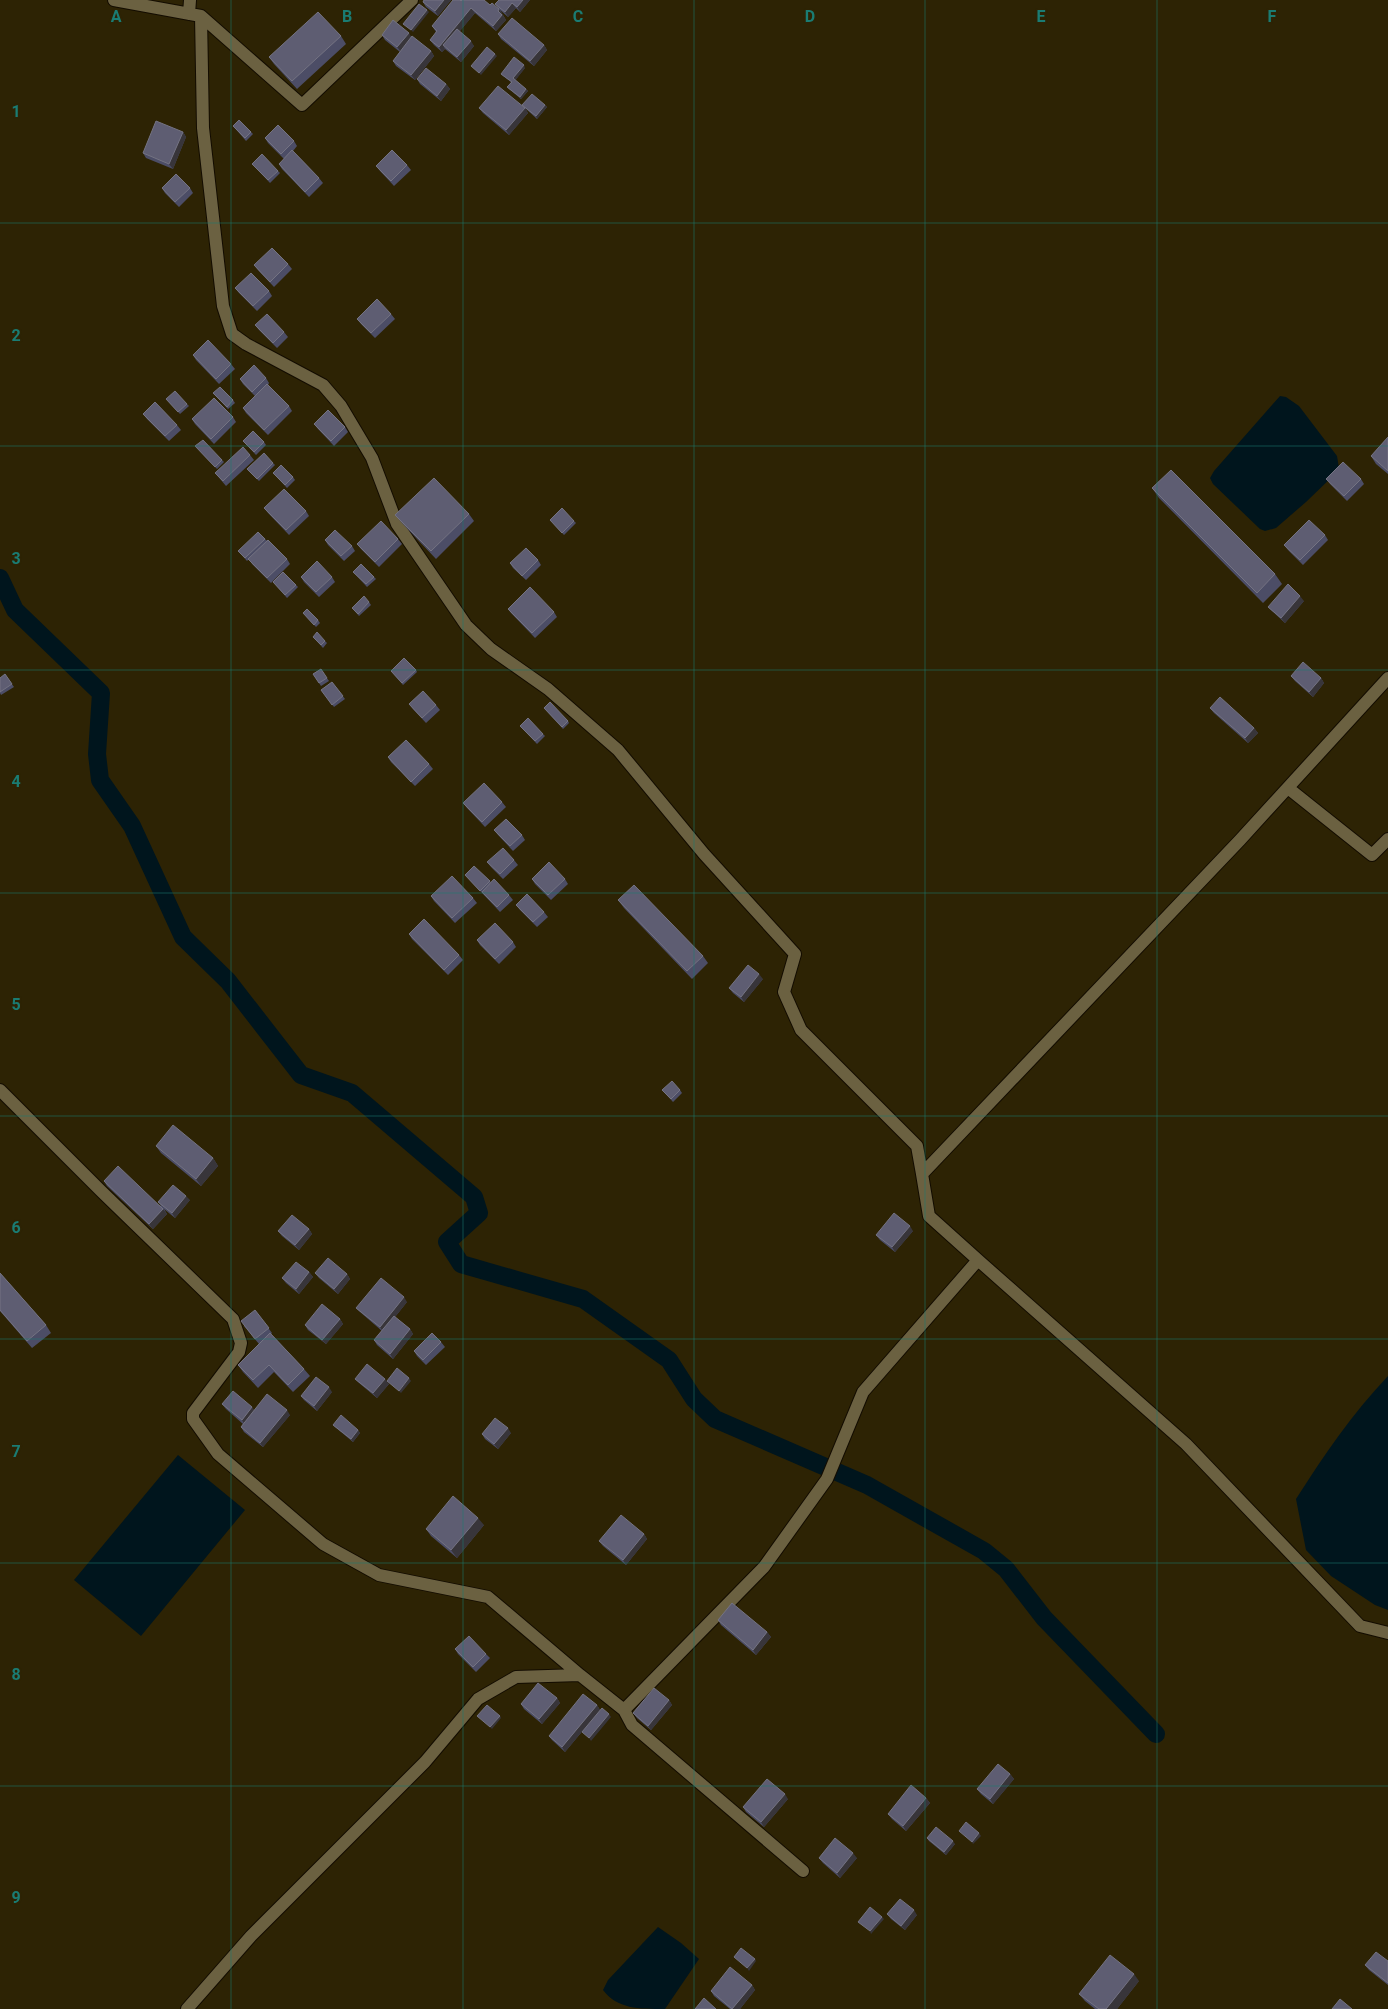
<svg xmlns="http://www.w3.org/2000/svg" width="1388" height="2009" font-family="Roboto,sans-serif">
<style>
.water{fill:#00151d}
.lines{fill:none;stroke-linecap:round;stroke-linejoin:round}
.canal{stroke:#00151d;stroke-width:18}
.street-casing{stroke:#130c00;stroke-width:14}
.street{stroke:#6b6141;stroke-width:12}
.wall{fill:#4c4d66}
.shaded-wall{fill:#38353a}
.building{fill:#5e5d72;stroke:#747382}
.grid{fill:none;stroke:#1a7c73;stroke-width:1;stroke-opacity:0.55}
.grid-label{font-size:16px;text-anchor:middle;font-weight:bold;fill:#1a7c73;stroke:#2d2304;stroke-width:4;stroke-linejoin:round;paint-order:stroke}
</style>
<rect width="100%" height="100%" fill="#2d2304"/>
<!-- water -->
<path class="water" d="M1280 396 1286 397 1299 406 1337 456 1339 468 1334 475 1306 502 1276 528 1265 531 1260 529 1213 484 1210 478 1214 471Z
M1388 1376V1610L1375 1605 1331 1576 1306 1550 1296 1499C1324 1455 1352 1414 1388 1376Z
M178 1455 245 1510 141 1636 74 1580Z
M658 1927 681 1943 699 1959 665 2009C639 2009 617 2009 603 1990L608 1980Z"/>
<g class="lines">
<!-- canal -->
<path class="canal" d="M0 578 15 610 101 693 97 754 100 780 132 826 183 937 228 981 301 1075 352 1093 474 1197 479 1213 447 1242 461 1264 583 1299 669 1360 694 1399 715 1419 867 1485 984 1551 1006 1569 1044 1618 1156 1734"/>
<!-- street casing -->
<g class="street-casing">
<path id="street" d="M114 0 201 16 302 105 412 0
M189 14 190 0
M201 16 203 128 223 306 232 334 246 344 323 385 341 406 372 458 397 524 466 625 491 649 548 689 618 750 704 854 795 954 784 992 801 1030 917 1146 922 1174
M1288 788 1372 855 1388 839
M0 1090 101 1191 233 1319 241 1343 239 1352 193 1413V1419L218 1454 323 1544 379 1575 488 1597 580 1675
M978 1260 929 1216 922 1174 1240 840 1388 678
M624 1710 632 1725 803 1871
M187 2009 251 1936 425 1762 478 1699 516 1677 580 1675 624 1710 764 1567 827 1479 863 1392 978 1260 1186 1444 1360 1626 1388 1633"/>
</g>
<!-- street -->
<use href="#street" class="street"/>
</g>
<!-- wall -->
<path class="wall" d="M424 0H451L438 16 426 7 423 2Z
M530 0 520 12 516 8 508 17 500 10 506 20 496 31 475 13 459 32 474 46 461 62 445 49 442 52 434 45 430 40 436 32 432 26 461 1 490 5 499 9 495 4Z
M498 34 544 45 547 50 534 66 501 39Z
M382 35 412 37 431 51 434 56 415 80 396 66 393 61 400 52 385 40Z
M341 36 346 44 297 89 274 64 269 57Z
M525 68 515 80 526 89 528 91 521 99 509 89 507 87 511 82 503 76 501 74Z
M417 79 446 84 450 89 441 101 420 84Z
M545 105 547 107 537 119 525 108 528 113 509 135 483 113 479 108 524 107Z
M233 126 251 132 253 134 246 141Z
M183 132 186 137 173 169 146 158 143 153Z
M265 138 294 141 297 146 293 151 319 178 323 183 309 197 282 169 279 164 284 159 268 143Z
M252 164 278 171 280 173 270 183Z
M407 165 411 170 394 186 380 171 376 166Z
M162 188H190L193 193 179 207 165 193Z
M288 264 292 269 274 287 258 270 254 265Z
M235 288 269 291 272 296 257 311 239 293Z
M391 314 395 319 375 338 361 324 357 319Z
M255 325 284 332 288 337 277 348 259 330Z
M193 355 231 364 235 369 219 384 196 360Z
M266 378 269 383 268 385 289 406 292 411 268 435 246 413 243 408 255 396 243 384 240 379Z
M213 393 233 400 235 403 228 409Z
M166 399 187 404 189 406 180 414Z
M143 414 177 425 181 430 169 441 147 419Z
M233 417 236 422 214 444 195 424 192 419Z
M314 424 345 427 348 432 334 446 318 429Z
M1388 437V474L1376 464 1371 456Z
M243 441 264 442 266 445 256 455Z
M195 446 222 460 224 462 217 469Z
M250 455 254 460 226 486 215 473Z
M273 463 275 465 259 481 247 469Z
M273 473 293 477 295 480 287 488Z
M1326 479H1361L1364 484 1347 501 1330 484Z
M1152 488 1275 574 1282 584 1263 603 1159 498Z
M264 508 306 511 309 516 289 535 268 513Z
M469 514 474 521 436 559 401 522 395 515Z
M550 520 574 521 576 523 564 535Z
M1325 535 1328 540 1303 565 1288 550 1284 545Z
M265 539 287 559 290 564 271 583 252 564 249 559 247 561 238 551Z
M398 539 402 544 379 567 361 549 357 544Z
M325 540 352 546 355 551 344 561 328 545Z
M538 560 541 565 526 580 513 568 510 563Z
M353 572 374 577 376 579 367 587Z
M301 577H332L335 582 319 597 304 582Z
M273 582 296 585 298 587 287 598Z
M1304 601 1285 623 1272 611 1268 607Z
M369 602 371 605 359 616 352 608Z
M508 609 554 612 557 617 535 638 511 613Z
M303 613 318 620 320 623 316 627Z
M313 637 325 641 327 643 323 648Z
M321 669 329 681 321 686 313 674Z
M416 670 417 672 403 685 391 671Z
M5 674 14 687 1 695 0 693V678Z
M1291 676 1321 678 1324 683 1313 697 1295 681Z
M332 682 345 699 334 707 321 690Z
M409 704 436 705 440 710 426 723 413 709Z
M544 708 568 721 569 723 563 729Z
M1210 708 1254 728 1258 733 1248 743 1214 713Z
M520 726 543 734 545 736 537 744Z
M388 757 429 764 433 769 415 786 391 762Z
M502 802 506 807 485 827 467 808 463 803Z
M494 830 522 835 525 840 513 851 498 835Z
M514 860 518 865 503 879 491 867 487 862Z
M465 875 490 881 491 883 509 895 513 900 500 912Z
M532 879H565L568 884 551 900 535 884Z
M431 896 473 898 477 903 455 923 434 901Z
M618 900 703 956 708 963 692 979 624 908Z
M516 905 544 912 548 917 537 927 520 910Z
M409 934 459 955 463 960 448 975 412 939Z
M477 940 513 942 516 947 499 964 480 945Z
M763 979 744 1002 733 993 729 988Z
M662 1090H680L682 1093 673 1102Z
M156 1146 213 1158 218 1166 201 1186 161 1153Z
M104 1181 161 1206 158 1202 190 1200 175 1218 164 1209 167 1214 153 1229 107 1186Z
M309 1229 312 1234 299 1250 282 1236 278 1231Z
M913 1231 895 1252 880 1240 876 1235Z
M309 1272 313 1277 299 1294 286 1283 282 1278Z
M0 1273 46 1325 51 1333 32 1348 0 1311Z
M315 1273 347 1274 350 1279 338 1294 319 1278Z
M407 1302 395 1317 410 1329 413 1334 393 1359 377 1345 374 1340 382 1331 360 1312 356 1308Z
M255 1310 272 1333 271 1334 304 1369 310 1376 293 1392 274 1372 258 1388 243 1372 238 1365 259 1344 244 1326Z
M340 1319 343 1324 326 1344 308 1330 305 1325Z
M441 1342 445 1347 426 1365 417 1356 414 1351Z
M355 1379 389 1384 377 1398 359 1383Z
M332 1392 317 1411 304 1400 301 1396Z
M222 1404 254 1410 290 1415 263 1447 244 1432 241 1427 243 1424 226 1409Z
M333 1425 358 1430 360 1433 353 1442 335 1427Z
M511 1433 498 1449 485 1439 482 1434Z
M484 1525 457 1558 431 1536 426 1529Z
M644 1534 647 1539 626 1565 603 1546 599 1541Z
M718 1620 767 1632 771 1637 756 1655 721 1625Z
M455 1649 486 1654 490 1658 476 1672 458 1654Z
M557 1698 560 1703 542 1724 524 1709 521 1704Z
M669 1700 672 1705 651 1730 637 1718 633 1713Z
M597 1705 600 1710 565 1752 552 1740 549 1736Z
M1010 1774 1014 1779 993 1804 981 1794 977 1789Z
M926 1798 930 1803 906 1831 892 1819 888 1814Z
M788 1799 764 1827 746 1812 743 1807Z
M927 1838 955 1844 946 1855 929 1841Z
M819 1858H857L840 1878 823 1863Z
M887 1914 917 1915 905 1930 891 1919Z
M1388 1961V1985L1369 1970 1365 1965Z
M1139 1981 1117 2009H1095L1085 2001 1079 1994Z
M752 1985 755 1990 740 2009H730L714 1996 711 1991Z"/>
<!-- shaded-wall -->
<path class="shaded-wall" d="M444 0H451L438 16 435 11Z
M523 0H530L520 12 517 7Z
M512 3 516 8 508 17 505 12Z
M471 8 475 13 446 48 443 45 445 49 442 52 439 47Z
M499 9 506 20 496 31 493 26Z
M427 10 429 12 413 32 411 30Z
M409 33 412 38 401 52 397 47Z
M471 41 474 46 461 62 457 57Z
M544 45 547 50 534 66 530 61Z
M431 51 434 56 415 80 411 75Z
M495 54 497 56 481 75 479 73Z
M524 65 525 68 515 81 513 78Z
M446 84 450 89 441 101 437 96Z
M526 89 528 91 521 99 520 97Z
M545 105 547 107 537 119 536 116Z
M525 108 528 113 509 135 506 130Z
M183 132 186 137 173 169 169 164Z
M1300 596 1304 601 1285 623 1281 618Z
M1321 678 1324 683 1313 697 1309 692Z
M1254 728 1258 733 1248 743 1245 738Z
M759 974 763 979 744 1002 741 997Z
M213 1158 218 1166 201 1186 196 1179Z
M186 1196 190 1200 175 1218 172 1213Z
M163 1209 167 1214 153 1229 149 1224Z
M910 1226 913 1231 895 1252 892 1247Z
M309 1229 312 1234 299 1250 295 1245Z
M309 1272 313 1277 299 1294 296 1289Z
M347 1274 350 1279 338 1294 334 1289Z
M404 1297 407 1302 383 1332 380 1327Z
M340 1319 343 1324 326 1344 322 1340Z
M410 1329 413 1334 393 1359 390 1354Z
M409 1378 411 1381 401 1393 399 1391Z
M385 1379 389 1384 377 1398 373 1393Z
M329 1387 332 1392 317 1411 314 1406Z
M252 1407 256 1412 245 1425 242 1420Z
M287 1410 290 1415 263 1447 260 1443Z
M508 1428 511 1433 498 1449 494 1444Z
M358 1430 360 1433 353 1442 351 1439Z
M478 1518 484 1525 457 1558 451 1550Z
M644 1534 647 1539 626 1565 623 1560Z
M767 1632 771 1637 756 1655 753 1650Z
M557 1698 560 1703 542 1724 539 1719Z
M669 1700 672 1705 651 1730 648 1726Z
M597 1705 600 1710 565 1752 562 1747Z
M609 1714 611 1717 591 1741 589 1738Z
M500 1716 501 1718 492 1729 490 1727Z
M1010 1774 1014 1779 993 1804 990 1799Z
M785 1794 788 1799 764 1827 761 1822Z
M926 1798 930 1803 906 1831 903 1826Z
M979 1833 981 1836 973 1844 972 1842Z
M953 1841 955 1844 946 1855 944 1852Z
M853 1853 857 1858 840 1878 837 1873Z
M914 1910 917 1915 905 1930 901 1926Z
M882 1917 884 1919 871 1934 870 1931Z
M755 1959 756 1961 749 1971 747 1968Z
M1134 1974 1139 1981 1117 2009H1106Z
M752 1985 755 1990 740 2009H732Z"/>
<!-- building -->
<path class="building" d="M424 0H444L435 11 423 2Z
M453 0H460L461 1 462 0H484L490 5 492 3 499 9 498 11 502 15 493 26 471 8 439 47 430 40 437 31 432 26Z
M499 0H523L517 7 512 3 505 12 495 4Z
M419 4 427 10 411 30 403 24Z
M318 12 341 36 292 81 269 57Z
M512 18 544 45 530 61 498 34Z
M393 20 409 33 397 47 382 35Z
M457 29 471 41 457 57 443 45Z
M412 36 431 51 411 75 393 61Z
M487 47 495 54 479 73 471 66Z
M514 57 524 65 513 78 526 89 520 97 507 87 512 82 501 74Z
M426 68 446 84 437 96 417 79Z
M498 86 525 108 506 130 479 108Z
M532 94 545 105 536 116 522 105Z
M239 120 251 132 245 138 233 126Z
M156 121 183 132 169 164 143 153Z
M278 125 294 141 281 154 265 138Z
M292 150 319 178 305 192 279 164Z
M392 150 407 165 391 181 376 166Z
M262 154 278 171 268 180 252 164Z
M176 174 190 188 175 202 162 188Z
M272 248 288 264 270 282 254 265Z
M251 273 269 291 253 306 235 288Z
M377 299 391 314 371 333 357 319Z
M267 314 284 332 273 343 255 325Z
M208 340 231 364 216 379 193 355Z
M254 365 266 378 252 392 240 379Z
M267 384 289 406 264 430 243 408Z
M220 387 233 400 227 407 213 393Z
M175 391 187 404 178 412 166 399Z
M214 398 233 417 211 439 192 419Z
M155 402 177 425 165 436 143 414Z
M328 410 345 427 331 441 314 424Z
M253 431 264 442 254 452 243 441Z
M1388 437V471L1371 456Z
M203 440 222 460 215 467 195 446Z
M243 447 250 455 223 481 215 473Z
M264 453 273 463 257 479 247 469Z
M1343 462 1361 479 1344 496 1326 479Z
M281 465 293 477 285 485 273 473Z
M1171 470 1275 574 1257 593 1152 488Z
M434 478 469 514 431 551 395 515Z
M284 489 306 511 286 530 264 508Z
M562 508 574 521 562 533 550 520Z
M1309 520 1325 535 1300 560 1284 545Z
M381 521 398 539 375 562 357 544Z
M335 530 352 546 341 556 325 540Z
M258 532 265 539 245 558 238 551Z
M268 540 287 559 267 578 248 559Z
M526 548 538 560 522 576 510 563Z
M317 561 332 577 316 592 301 577Z
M361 564 374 577 366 584 353 572Z
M283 572 296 585 285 595 273 582Z
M1288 584 1300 596 1281 618 1268 607Z
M530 587 554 612 532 633 508 609Z
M364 596 369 602 358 614 352 608Z
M307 609 318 620 314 625 303 613Z
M317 632 325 641 321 645 313 637Z
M404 658 416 670 402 683 391 671Z
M1303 662 1321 678 1309 692 1291 676Z
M321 669 327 678 319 683 313 674Z
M5 674 12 684 0 692V678Z
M332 682 343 696 332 705 321 690Z
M423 691 436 705 422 718 409 704Z
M1220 697 1254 728 1245 738 1210 708Z
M550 702 568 721 562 727 544 708Z
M528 718 543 734 535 741 520 726Z
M406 740 429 764 411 782 388 757Z
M484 783 502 802 482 822 463 803Z
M506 819 522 835 510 846 494 830Z
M503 848 514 860 500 874 487 862Z
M549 862 565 879 548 895 532 879Z
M474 866 490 881 480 891 465 875Z
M452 876 473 898 452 918 431 896Z
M494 879 509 895 497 907 482 892Z
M634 885 703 956 687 971 618 900Z
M527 894 544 912 533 922 516 905Z
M424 919 459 955 444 970 409 934Z
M495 923 513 942 495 959 477 940Z
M748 965 759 974 741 997 729 988Z
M672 1081 680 1090 671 1099 662 1090Z
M173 1125 213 1158 196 1179 156 1146Z
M118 1166 163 1209 149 1224 104 1181Z
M173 1185 186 1196 172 1213 158 1202Z
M894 1213 910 1226 892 1247 876 1235Z
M292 1215 309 1229 295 1245 278 1231Z
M328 1258 347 1274 334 1289 315 1273Z
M296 1262 309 1272 296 1289 282 1278Z
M0 1273 46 1325 27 1341 0 1310Z
M381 1278 404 1297 380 1327 356 1308Z
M322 1304 340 1319 322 1340 305 1325Z
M255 1310 269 1328 255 1339 241 1321Z
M394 1316 410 1329 390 1354 374 1340Z
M270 1333 304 1369 288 1385 269 1365 253 1380 238 1365Z
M432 1333 441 1342 423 1360 414 1351Z
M367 1364 385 1379 373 1393 355 1379Z
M397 1368 409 1378 399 1391 387 1381Z
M316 1377 329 1387 314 1406 301 1396Z
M233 1391 252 1407 242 1420 222 1404Z
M267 1394 287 1410 260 1443 241 1427Z
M341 1415 358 1430 351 1439 333 1425Z
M495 1418 508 1428 494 1444 482 1434Z
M453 1496 478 1518 451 1550 426 1529Z
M621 1515 644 1534 623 1560 599 1541Z
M732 1603 767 1632 753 1650 718 1620Z
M469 1636 486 1654 473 1667 455 1649Z
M538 1683 557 1698 539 1719 521 1704Z
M654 1688 669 1700 648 1726 633 1713Z
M583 1694 597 1705 562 1747 549 1736Z
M487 1705 500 1716 490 1727 477 1716Z
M602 1708 609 1714 589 1738 582 1732Z
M998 1764 1010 1774 990 1799 977 1789Z
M767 1779 785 1794 761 1822 743 1807Z
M911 1785 926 1798 903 1826 888 1814Z
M966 1822 979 1833 972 1842 959 1831Z
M936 1827 953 1841 944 1852 927 1838Z
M835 1838 853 1853 837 1873 819 1858Z
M900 1899 914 1910 901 1926 887 1914Z
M870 1907 882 1917 870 1931 858 1922Z
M741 1948 755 1959 747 1968 734 1957Z
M1376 1952 1388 1961V1983L1365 1965Z
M1110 1955 1134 1974 1106 2009H1099L1079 1994Z
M730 1967 752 1985 732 2009 711 1991Z
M704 1998 716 2009H695Z
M1340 1999 1352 2009H1332Z"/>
<!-- grid -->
<path class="grid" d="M231 0V2009M463 0V2009M694 0V2009M925 0V2009M1157 0V2009M0 223H1388M0 446H1388M0 670H1388M0 893H1388M0 1116H1388M0 1339H1388M0 1563H1388M0 1786H1388"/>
<g class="grid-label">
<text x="116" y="22">A</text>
<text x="347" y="22">B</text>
<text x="578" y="22">C</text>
<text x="810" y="22">D</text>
<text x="1041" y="22">E</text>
<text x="1272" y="22">F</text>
<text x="16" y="117">1</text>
<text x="16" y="341">2</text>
<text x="16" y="564">3</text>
<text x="16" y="787">4</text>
<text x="16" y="1010">5</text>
<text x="16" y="1233">6</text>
<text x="16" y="1457">7</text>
<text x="16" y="1680">8</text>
<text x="16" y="1903">9</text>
</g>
</svg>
